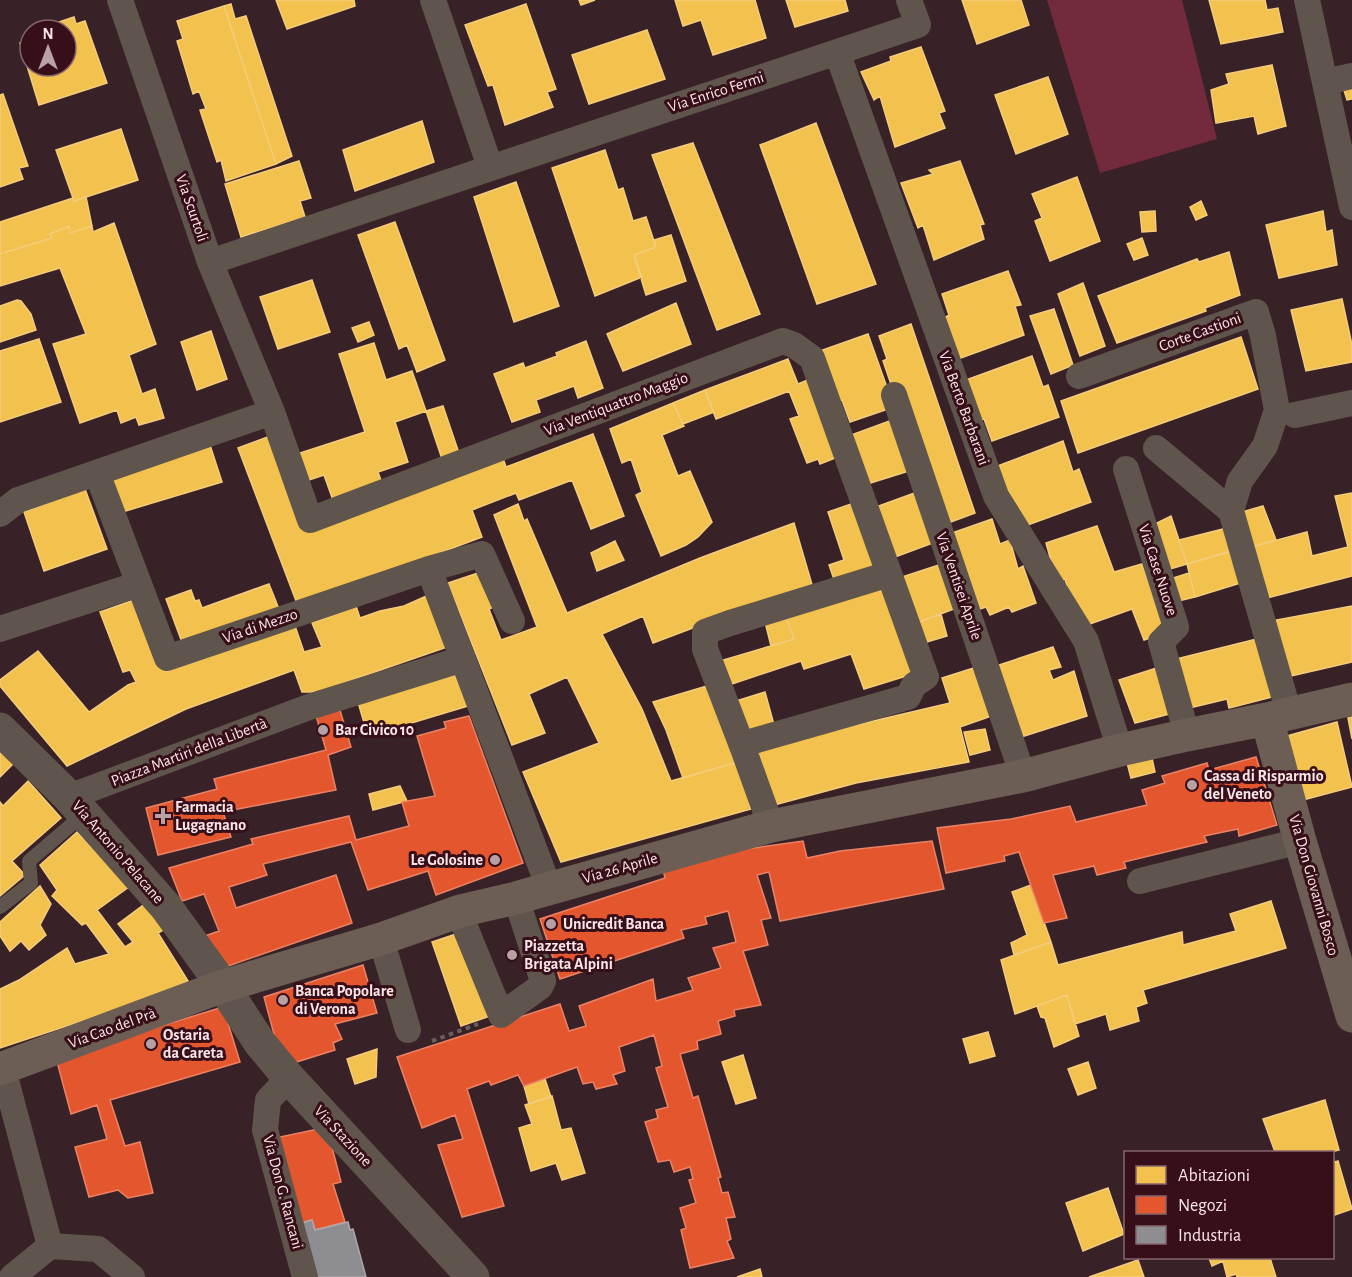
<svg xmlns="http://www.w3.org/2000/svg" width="1352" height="1277" font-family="'Alegreya Sans',sans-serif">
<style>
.green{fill:#742a3d}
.homes{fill:#f2c14e;stroke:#f5cc7c;stroke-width:1.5}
.shops{fill:#e4572e;stroke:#eb8266;stroke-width:1.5}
.industry{fill:#8d8d92;stroke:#aea7ac;stroke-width:1.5}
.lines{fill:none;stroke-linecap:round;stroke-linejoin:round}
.path{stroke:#6b5f5c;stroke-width:4;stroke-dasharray:4.5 4.5;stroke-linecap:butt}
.service{stroke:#60554d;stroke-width:14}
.minor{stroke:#60554d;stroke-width:26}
.tertiary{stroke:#60554d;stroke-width:33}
.secondary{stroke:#6c5e55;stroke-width:33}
.poi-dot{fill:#b7a1a5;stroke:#360f19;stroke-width:2}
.labels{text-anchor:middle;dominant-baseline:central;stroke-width:6;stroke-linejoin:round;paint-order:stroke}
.street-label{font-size:16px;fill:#fce5e9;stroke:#360f19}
.poi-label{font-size:16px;font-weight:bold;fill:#fce5e9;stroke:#360f19;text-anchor:start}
</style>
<rect width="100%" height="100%" fill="#382227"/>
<!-- green -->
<path class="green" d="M1047 0H1182L1217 139 1100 173Z"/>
<!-- homes -->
<path class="homes" d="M276 0H354L355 6 287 29Z
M579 0H595L581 5Z
M675 0H755L766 38 713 55 701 20 683 26Z
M786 0H845L848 11 795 27Z
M962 0H1021L1029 25 977 44Z
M1209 0H1265L1267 10 1278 8 1283 32 1221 44Z
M231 4 235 19 246 16 292 156 276 164 224 6Z
M526 4 556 89 547 92 553 107 505 125 493 85 488 86 465 25Z
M224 6 276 164 226 181 221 160 217 162 200 110 206 109 199 91 193 94 177 41 183 39 177 21Z
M74 17 76 24 85 21 107 83 39 105 20 43 30 40V66H66V30H45L44 27Z
M647 30 665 79 589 104 572 55Z
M921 47 945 111 939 113 945 128 895 147 880 96 874 100 861 72 891 61 890 57Z
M1272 65 1286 126 1258 134 1254 116 1216 123 1211 90 1229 84 1226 74Z
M1048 77 1068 134 1016 154 995 95Z
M1352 85V99L1347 100 1343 87Z
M3 94 28 166 19 168 23 179 0 187V95Z
M422 121 434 162 355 191 343 150Z
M816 123 876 284 817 304 760 145Z
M121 129 138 180 74 201 56 150Z
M693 143 760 314 717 330 652 155Z
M605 150 618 190 623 188 633 221 646 217 656 247 634 255 642 277 595 296 552 168Z
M299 161 311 198 300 201 305 217 241 237 225 184Z
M960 161 984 224 980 225 984 239 934 260 923 225 918 228 901 183 933 174 929 170Z
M1077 177 1100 241 1050 261 1035 221 1042 218 1032 194Z
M516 182 559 306 514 322 474 197Z
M86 197 92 226 70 233 69 226 50 234 52 238 0 254V222L73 198 74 201Z
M1201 201 1207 215 1196 220 1190 207Z
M1155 211 1156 231 1142 232 1140 212Z
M1323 211 1326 232 1332 230 1337 265 1279 278 1266 225Z
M395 222 445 360 417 372 407 345 399 349 358 235Z
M114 223 156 344 129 355 142 394 155 389 164 418 139 425 136 417 121 423 117 410 80 423 53 344 86 334 60 268 0 286V254L52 238 50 234 69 226 70 233 92 226 93 232Z
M671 235 686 281 646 295 634 255 656 247 654 240Z
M1142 238 1148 255 1134 260 1127 244Z
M1229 252 1240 295 1205 308 1206 311 1117 343 1098 296 1197 259 1199 262Z
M1008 271 1021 305 1015 306 1024 335 958 359 944 318 949 315 942 294Z
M312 280 330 332 278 349 260 297Z
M1083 283 1105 346 1080 356 1058 294Z
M1342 299 1352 345V362L1306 371 1291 310Z
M17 300 21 301 31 314 36 330 0 342V306Z
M676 303 691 344 623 371 607 334Z
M1054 309 1073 365 1051 374 1030 316Z
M369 322 374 335 358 342 352 328Z
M911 324 975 513 948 523 893 390 883 361 887 359 879 336Z
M211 331 227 379 197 390 181 342Z
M868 334 894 407 850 422 842 400 838 402 820 351Z
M1241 337 1258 389 1078 453 1061 401Z
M39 339 61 402 0 422V351Z
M586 341 603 388 578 398 574 386 536 400 540 412 512 422 494 374 523 363 525 368 557 356 556 353Z
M374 343 386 380 412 371 426 411 395 422 408 462 378 472 383 486 334 503 324 475 306 481 297 454 365 432 339 354Z
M1032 356 1043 387 1048 385 1059 417 992 441 984 419 979 420 966 380Z
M788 359 798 384 810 379 840 456 820 464 818 459 807 463 790 419 799 416 789 391 716 419 705 390Z
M705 390 714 412 683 424 673 403Z
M673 403 684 426 662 435 678 476 690 471 712 522 698 537 686 545 661 556 636 495 642 492 631 459 622 463 610 429Z
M443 406 461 459 444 465 426 411Z
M895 419 909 471 864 485 846 437Z
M593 434 624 516 591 529 572 480 519 500 516 493 472 510 482 537 298 606 238 448 273 435 309 531 503 458 506 467Z
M1063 441 1073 472 1079 469 1091 502 1022 527 995 467Z
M210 445 222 482 119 513 105 478Z
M85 489 107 549 44 571 24 512Z
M920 491 938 541 895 557 876 507Z
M1352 493V576L1263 599 1251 547 1307 532 1312 556 1348 547 1335 496Z
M854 503 878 575 837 588 829 565 844 560 828 512Z
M518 504 524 521 527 519 567 613 700 558 794 523 813 588 759 603 653 643 643 616 602 634 642 709 671 781 738 762 751 809 561 862 523 772 599 743 567 677 529 694 545 733 512 745 448 583 481 572 496 606 489 609 501 640 537 627 494 515Z
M1263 506 1276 540 1251 547 1242 512Z
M1171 516 1187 564 1163 571 1149 527Z
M992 519 1000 544 1010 540 1018 569 1023 566 1036 603 1012 612 1009 607 990 615 986 607 974 611 952 533Z
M1097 526 1114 572 1142 564 1166 633 1144 640 1132 609 1084 626 1071 603 1065 579 1057 583 1046 543Z
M1227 528 1233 551 1187 564 1179 540Z
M615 541 624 560 597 571 591 553Z
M1237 549 1247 581 1195 597 1187 564Z
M945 563 959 607 914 624 899 578Z
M1189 573 1195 597 1174 602 1167 580Z
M269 584 279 609 183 645 166 599 191 590 195 601 199 600 202 608Z
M885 584 913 674 864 689 851 654 804 669 801 661 726 686 720 661 794 639 785 614Z
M433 593 450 646 340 684 324 692H302L294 670 186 709 67 766 0 686V680L38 651 89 712 128 685 136 682 130 670 123 672 100 612 137 599 165 672 295 626 304 652 322 647 312 623 356 606 360 618 380 611 404 606Z
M1352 606V662L1282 678 1266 622Z
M785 614 794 639 771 646 765 622Z
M941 614 947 636 920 644 914 624Z
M1265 637 1280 695 1229 708 1227 699 1185 709 1172 660Z
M1053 647 1061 667 1049 670 1053 680 1074 671 1087 716 1018 738 993 667Z
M980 666 997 714 960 727 969 762 856 783 774 805 754 749 950 703 942 678Z
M1163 666 1177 712 1135 723 1119 680Z
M453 671 468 706 368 736 357 699Z
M717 683 738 762 683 778 666 730 653 702Z
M765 692 776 732 747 739 736 701Z
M1352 717V739L1348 718Z
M1337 722 1352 787 1299 801 1283 737Z
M985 729 990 750 970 755 964 732Z
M0 742 16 761 0 777Z
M1150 749 1155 772 1131 778 1125 755Z
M28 781 61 818 12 861 25 875 0 896V802L3 806Z
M400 786 407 801 373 810 369 794Z
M77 832 129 887 97 910 125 947 133 942 118 924 146 903 167 928 158 933 188 981 158 996 0 1048V989L19 980 67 948 75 964 109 954 86 923 82 925 52 896 57 890 40 865Z
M1031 885 1051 942 1014 955 1011 943 1027 935 1012 892Z
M40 886 51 904 40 925 46 935 29 950 21 941 10 951 0 936V922Z
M1271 901 1286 948 1143 990 1147 1003 1136 1007 1139 1021 1110 1030 1106 1014 1075 1024 1067 995 1015 1014 1001 960 1051 942 1058 965 1182 932 1183 945 1236 931 1230 914Z
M465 931 493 1015 461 1026 432 942Z
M1067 995 1079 1036 1054 1047 1045 1018 1041 1017 1037 1006Z
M988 1032 995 1056 970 1063 963 1039Z
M377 1049 376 1077 355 1084 347 1059Z
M743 1055 756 1098 736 1104 722 1062Z
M1088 1062 1096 1088 1078 1095 1068 1069Z
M545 1079 551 1097 529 1104 524 1086Z
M552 1096 561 1130 571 1128 585 1173 562 1180 556 1163 531 1171 519 1128 532 1124 525 1105Z
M1325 1100 1339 1150 1331 1152H1275L1263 1119Z
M1332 1156 1335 1162 1338 1161 1352 1209 1332 1216Z
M1108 1188 1124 1234 1083 1251 1066 1203Z
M1209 1258H1270L1276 1277H1237L1236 1274 1227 1277 1223 1261 1212 1266Z
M1138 1260 1144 1277H1089Z
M760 1269 762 1277H737Z"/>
<!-- shops -->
<path class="shops" d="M337 700 351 747 328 755 336 790 223 812 231 837 158 855 146 808 217 789 214 779 326 750 314 709Z
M469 716 523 863 436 895 428 871 368 890 351 842 263 864 267 875 229 887 236 908 336 875 352 923 225 967 205 936 219 931 204 894 182 901 169 868 253 844 251 839 349 816 356 840 409 826 402 802 435 796 417 736 446 728 444 722Z
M1256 757 1277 825 1239 836 1238 829 1204 836 1207 842 1124 862 1126 868 1097 875 1094 866 1053 875 1067 918 1044 923 1019 852 1004 856 1005 861 946 873 937 828 1011 819 1070 806 1076 822 1147 805 1142 790 1165 783 1162 776 1207 763 1209 770Z
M803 841 807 858 840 851 932 841 944 889 780 921 769 872 757 875 771 918 761 920 768 945 743 951 761 1005 734 1010 735 1016 718 1021 721 1034 697 1041 698 1049 680 1054 693 1098 698 1096 721 1177 718 1178 722 1193 728 1192 735 1217 726 1218 731 1239 727 1241 734 1258 690 1268 681 1230 686 1228 680 1208 696 1203 689 1180 693 1179 690 1167 674 1172 670 1160 658 1162 645 1122 658 1118 656 1110 668 1107 656 1068 662 1066 654 1035 619 1047 625 1071 613 1075 617 1084 596 1089 593 1082 583 1084 577 1067 524 1086 518 1075 491 1085 489 1081 467 1089 504 1206 462 1217 438 1145 463 1139 455 1115 422 1128 397 1057 560 1004 569 1031 586 1026 579 1006 653 979 656 1001 693 990 688 978 721 968 713 948 736 942 728 911 705 917 707 924 681 930 684 938 560 979 540 919 665 878 662 865 712 854Z
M363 965 377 1013 335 1024 342 1039 333 1043 335 1050 290 1064 276 1042 264 997Z
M223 1007 240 1062 110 1100 125 1146 140 1142 153 1193 128 1198 118 1190 89 1197 75 1147 107 1139 97 1105 71 1114 56 1058Z
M318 1129 332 1147 341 1182 333 1184 345 1222 315 1230 312 1220 298 1224 275 1138Z"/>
<!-- industry -->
<path class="industry" d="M312 1220 315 1230 348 1222 350 1230 353 1229 366 1277H312L298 1224Z"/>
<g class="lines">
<!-- path -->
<path class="path" d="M432 1041 478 1024"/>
<!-- service -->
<path class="service" d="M0 907 31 883 29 861 84 814"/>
<!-- minor -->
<path class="minor" d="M120 0 210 262 272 412 310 520 783 341 794 345 812 358 926 677 914 685 908 697 750 742 744 751 771 826
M433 0 490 167
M1307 0 1352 207
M837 52 996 496 1086 641 1120 750
M1325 82 1352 76
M210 262 918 25 909 0
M1079 376 1256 312 1263 336 1277 410 1265 446 1240 481 1231 511 1289 713
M894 395 1023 776
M1295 415 1352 403
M1156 448 1231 511
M1126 469 1176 627 1161 642 1187 735
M97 473 167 658 429 569 482 554 512 621
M0 514 18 500 272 412
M429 569 549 888
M0 629 139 584
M744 751 705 649V632L730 623 889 574
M69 797 309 707 463 659
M1140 881 1300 841
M460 911 462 920 501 1015 540 987 543 981 516 898
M381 939 408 1030
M3 1069 50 1246 12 1277
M289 1078 268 1100 265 1130 305 1277
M50 1246 98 1249 132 1277"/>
<!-- tertiary -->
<path class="tertiary" d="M0 729 69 797 166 907 223 986 260 1043 289 1078 473 1277"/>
<!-- secondary -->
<path class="secondary" d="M1267 719 1300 841 1352 1016
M0 1069 223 986 381 939 460 911 516 898 771 826 1023 776 1120 750 1187 735 1267 719 1352 699"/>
</g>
<!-- markers -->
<g class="poi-dot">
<circle cx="323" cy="730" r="6"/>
<circle cx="1192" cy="785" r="6"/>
<path d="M160 807h6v6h6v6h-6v6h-6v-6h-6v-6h6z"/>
<circle cx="495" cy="860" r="6"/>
<circle cx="551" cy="924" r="6"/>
<circle cx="512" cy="955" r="6"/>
<circle cx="283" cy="1000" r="6"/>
<circle cx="151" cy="1044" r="6"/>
</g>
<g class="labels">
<!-- street labels -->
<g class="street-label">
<text transform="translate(716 92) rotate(-18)">Via Enrico Fermi</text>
<text transform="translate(192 208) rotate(71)">Via Scurtoli</text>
<text transform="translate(1200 332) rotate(-20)">Corte Castioni</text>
<text transform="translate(616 404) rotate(-21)">Via Ventiquattro Maggio</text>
<text transform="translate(964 408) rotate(70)">Via Berto Barbarani</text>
<text transform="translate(1158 570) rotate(72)">Via Case Nuove</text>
<text transform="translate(959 586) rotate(71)">Via Ventisei Aprile</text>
<text transform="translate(260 626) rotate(-19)">Via di Mezzo</text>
<text transform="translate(189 752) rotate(-21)">Piazza Martiri della Libertà</text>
<text transform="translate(118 852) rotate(49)">Via Antonio Pelacane</text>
<text transform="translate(620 868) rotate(-16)">Via 26 Aprile</text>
<text transform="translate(1314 885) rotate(74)">Via Don Giovanni Bosco</text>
<text transform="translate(112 1028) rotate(-20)">Via Cao del Prà</text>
<text transform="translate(343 1136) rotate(47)">Via Stazione</text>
<text transform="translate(283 1192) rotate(75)">Via Don G. Rancani</text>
</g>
<!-- poi labels -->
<g class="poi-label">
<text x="335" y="730">Bar Civico 10</text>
<text x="1204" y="776">Cassa di Risparmio<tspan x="1204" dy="18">del Veneto</tspan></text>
<text x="175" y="807">Farmacia<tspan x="175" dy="18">Lugagnano</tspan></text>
<text x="483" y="860" text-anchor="end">Le Golosine</text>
<text x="563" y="924">Unicredit Banca</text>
<text x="524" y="946">Piazzetta<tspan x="524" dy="18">Brigata Alpini</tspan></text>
<text x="295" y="991">Banca Popolare<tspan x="295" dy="18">di Verona</tspan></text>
<text x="163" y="1035">Ostaria<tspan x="163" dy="18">da Careta</tspan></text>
</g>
</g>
<!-- legend -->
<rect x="1124" y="1151" width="210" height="108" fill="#360f19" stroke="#85656c" stroke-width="1.5"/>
<rect x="1136" y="1166" width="30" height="18" fill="#f2c14e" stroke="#85656c" stroke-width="1.5"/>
<text x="1178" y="1181" font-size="18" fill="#fce5e9">Abitazioni</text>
<rect x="1136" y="1196" width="30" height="18" fill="#e4572e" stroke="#85656c" stroke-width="1.5"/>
<text x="1178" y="1211" font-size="18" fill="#fce5e9">Negozi</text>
<rect x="1136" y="1226" width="30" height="18" fill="#8d8d92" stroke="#85656c" stroke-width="1.5"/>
<text x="1178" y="1241" font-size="18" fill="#fce5e9">Industria</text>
<!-- north arrow -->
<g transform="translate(48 48)"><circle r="28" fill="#360f19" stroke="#85656c" stroke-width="1.5"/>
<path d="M0-4.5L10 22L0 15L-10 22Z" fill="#b7a1a5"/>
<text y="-9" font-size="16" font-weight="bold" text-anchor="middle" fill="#fce5e9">N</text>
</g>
</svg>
